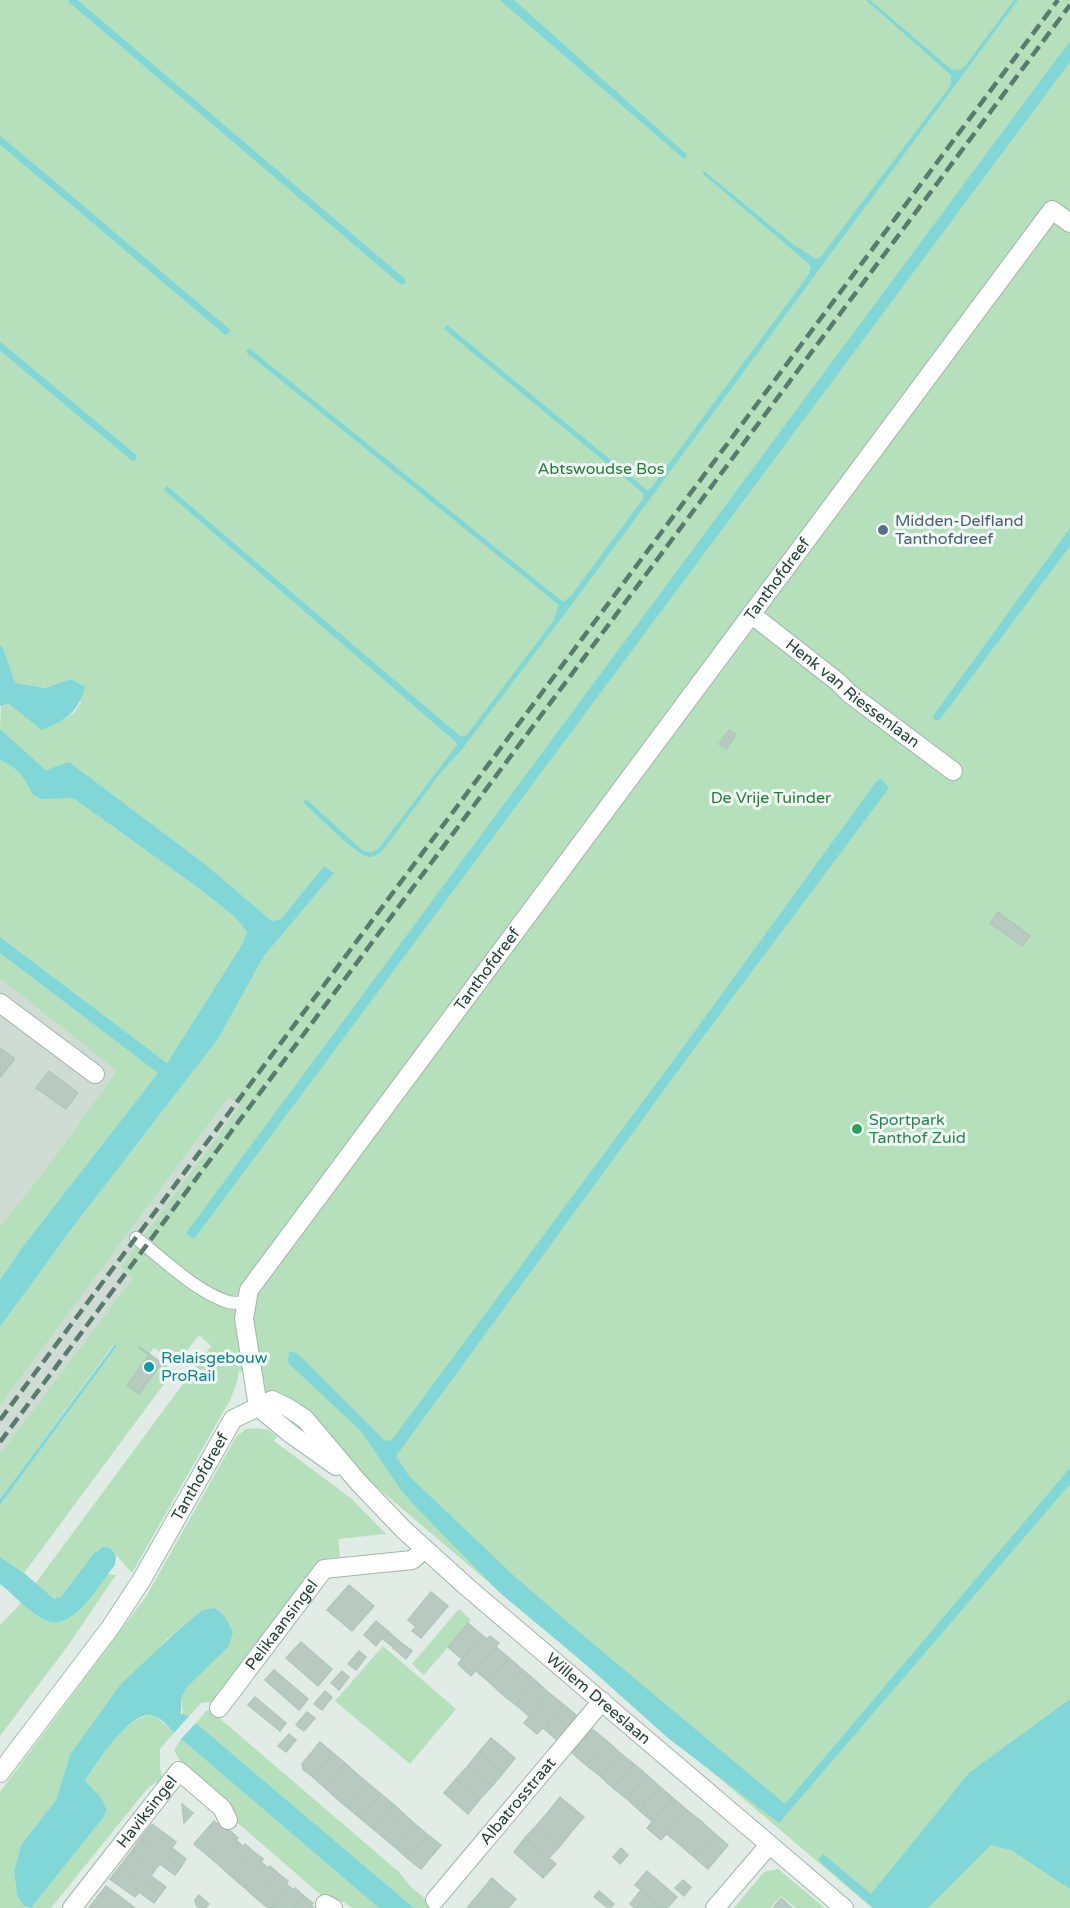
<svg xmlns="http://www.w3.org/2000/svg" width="1070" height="1908" font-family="'Varela Round',sans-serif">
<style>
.built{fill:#cedcd4}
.green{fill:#b6e0bb}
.water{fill:#81d6d8}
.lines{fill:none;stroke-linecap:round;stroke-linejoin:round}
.stream{stroke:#81d6d8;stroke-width:7}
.building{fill:#b8cac0;stroke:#b1c7bb;stroke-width:1.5}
.lane-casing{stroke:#a2b5ac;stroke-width:14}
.street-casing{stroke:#a2b5ac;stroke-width:20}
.secondary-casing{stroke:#a0bcae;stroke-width:20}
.lane{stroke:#fff;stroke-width:12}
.street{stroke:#fff;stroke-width:18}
.secondary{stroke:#fff;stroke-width:18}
.rail{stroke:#597a6d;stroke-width:4.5;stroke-dasharray:12 6;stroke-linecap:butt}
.service-dot{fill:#5c6f8a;stroke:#f0f9f3;stroke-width:2}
.leisure-dot{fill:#2e9e5b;stroke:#f0f9f3;stroke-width:2}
.culture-dot{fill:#0f9aa8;stroke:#f0f9f3;stroke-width:2}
.labels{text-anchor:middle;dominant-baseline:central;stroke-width:6;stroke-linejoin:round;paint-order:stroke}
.park-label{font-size:16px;fill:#247a3a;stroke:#f0f9f3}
.service-label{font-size:16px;fill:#4e5e75;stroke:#f0f9f3;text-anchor:start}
.street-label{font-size:16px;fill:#1e3f32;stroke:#f0f9f3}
.leisure-label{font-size:16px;fill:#27864d;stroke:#f0f9f3;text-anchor:start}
.culture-label{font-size:16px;fill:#0d838f;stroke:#f0f9f3;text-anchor:start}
</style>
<rect width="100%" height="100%" fill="#e0ece5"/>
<!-- built -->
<path class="built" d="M1070 0 141 1268 0 1454V1406L849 261Z
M0 945 158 1073 24 1245 0 1280Z"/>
<!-- green -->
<path class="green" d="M0 0H1070V1908H872L239 1370 237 1382 230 1400 132 1573 110 1548 97 1550 61 1597 54 1599 35 1584 211 1346 199 1335 176 1365 154 1348 149 1354 139 1347 149 1355 127 1385 139 1394 161 1364 170 1371 171 1370 167 1380 24 1573 0 1557V1505L117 1346 114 1344 0 1499V1454L133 1278 121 1267 241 1105 229 1097 0 1406V1327L73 1227 218 1039 264 956 334 873 324 866 281 919 272 921 205 864 69 763 46 770 0 729 1 706 9 704 63 720 75 712 81 702 71 679 45 688 14 683 3 648 0 644Z
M0 760C19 769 24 777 33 795L73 798 193 884 235 917 247 932 243 943 167 1063 0 937Z
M0 953 158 1073 24 1245 0 1280V1227L47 1168 117 1071 0 978Z
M257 1428 268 1430 277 1436 274 1441 352 1499 386 1534 338 1539 340 1557 329 1558 321 1564 218 1701 201 1703 189 1716 181 1715 183 1712 181 1698 188 1686 207 1666 202 1610 167 1639 70 1755 56 1800 21 1845 14 1871 17 1896 24 1906 28 1908H0V1792L147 1595 236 1437 246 1429Z
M107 1574 116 1575 67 1647 0 1736V1625L22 1602C28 1608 36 1617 44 1620 75 1631 92 1594 107 1574Z
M459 1609 471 1620 424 1675 412 1664Z
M383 1646 456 1709 410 1764 335 1701Z
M210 1710 399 1872 410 1886 436 1908H414L196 1723 206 1711Z
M151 1715 157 1717 174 1733 160 1749V1769L164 1781 155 1783 147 1789 51 1908H31L103 1818 107 1811 99 1795 85 1781C102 1758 120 1720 151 1715Z
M181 1739 379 1908H352L344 1902H329L231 1817 229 1802 191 1769 183 1766 174 1750Z
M778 1869 825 1908H796L781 1896 770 1908H734L764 1872Z"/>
<!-- water -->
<path class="water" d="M500 0H514L686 154 687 156 684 159Z
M866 0H870L952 70 962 69 965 66 1014 0H1018L570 607 459 753 441 772 383 850C379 853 375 857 370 857 358 858 315 812 303 802L306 799 361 849C369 854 372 853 379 848L457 745 456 742 164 490 167 486 460 736H466L554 620 559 605 246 352 249 348 563 602 571 596 643 499 644 494 444 329 447 325 647 490 651 488 809 274 811 268 809 264 702 173 704 171 794 245 816 259 820 258 951 85V75Z
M1070 41V62L194 1239 186 1233Z
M1070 528V546L941 718 937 721 934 719 933 716Z
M0 644 3 648 15 683 45 688 71 679 85 687C78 713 66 720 42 730L9 704 0 706Z
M0 729 46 770 69 762 205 864 272 921 281 919 324 866 334 873 264 956 218 1039 73 1227 0 1327V1280L24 1245 158 1073 0 953V937L167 1063 243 943 247 932 235 917 193 884 73 798 41 799 33 795C24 777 19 769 0 760Z
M881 779 889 788 694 1049 396 1456 409 1476 512 1574 579 1632 785 1804 1070 1468V1484L779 1823 668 1738 583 1662 499 1592 414 1505 401 1490 361 1431 288 1363 289 1351 298 1354 384 1440 391 1441 687 1042 876 782Z
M115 1344 117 1346 0 1505V1499Z
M103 1547C110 1547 113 1550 116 1556L115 1565C97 1585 73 1639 39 1617 25 1608 13 1594 0 1584V1557L24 1573 54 1599 61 1597 94 1553Z
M215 1608 225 1617 233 1632 228 1647 188 1686 181 1698V1714L189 1716 174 1733C169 1728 163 1720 157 1717 133 1703 96 1765 85 1781L99 1795 107 1810 103 1818 31 1908 24 1906 17 1896 14 1871 21 1845 56 1800 70 1755 121 1684 176 1632 202 1610Z
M1070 1699V1889L1011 1850 991 1845 928 1908H873L818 1860 823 1854 871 1894 969 1773Z
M196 1723 414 1908H379L181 1739Z"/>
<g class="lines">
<!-- stream -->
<path class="stream" d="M72 0 402 281
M0 140 226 331
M0 346 133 457"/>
</g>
<!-- building -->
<path class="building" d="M729 730 736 735 726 749 719 744Z
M998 912 1030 936 1022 946 990 923Z
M0 1048 14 1058V1060L0 1077Z
M49 1071 78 1093 66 1109 36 1088Z
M140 1347 171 1370 170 1372 161 1364 139 1394 127 1385 149 1355 139 1348Z
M349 1585 374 1606 352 1631 327 1610Z
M431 1592 448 1606 421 1638 412 1631 416 1627 408 1620Z
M376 1621 388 1631 382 1638 370 1628Z
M468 1623 482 1635 462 1659 448 1647Z
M370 1628 382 1638 376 1646 364 1635Z
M389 1632 399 1641 393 1647 383 1639Z
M482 1635 487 1639 490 1636 499 1643 471 1676 458 1664Z
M399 1641 412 1651 406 1659 393 1648Z
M301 1642 332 1669 318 1686 286 1658Z
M496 1647 509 1658 489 1682 476 1671Z
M359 1651 366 1657 356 1670 348 1664Z
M509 1658 523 1670 502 1694 489 1682Z
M274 1670 308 1699 299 1710 265 1680Z
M523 1670 536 1681 516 1705 502 1694Z
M342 1671 349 1677 339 1690 331 1683Z
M536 1681 549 1693 529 1716 516 1705Z
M325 1691 332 1697 322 1710 314 1704Z
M549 1693 563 1704 537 1734 524 1723Z
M255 1697 286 1723 280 1731 248 1705Z
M563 1704 577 1716 557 1740 543 1728Z
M307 1712 315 1718 304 1731 296 1725Z
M592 1729 607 1741 586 1765 572 1753Z
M289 1734 296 1740 286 1752 278 1746Z
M491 1738 515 1758 503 1773 479 1752Z
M607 1741 620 1753 600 1776 586 1765Z
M320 1742 333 1753 313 1777 303 1769 302 1764Z
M479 1752 503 1773 492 1786 468 1766Z
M333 1753 345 1763 324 1787 313 1777Z
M620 1753 634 1764 613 1788 600 1776Z
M345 1763 357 1774 336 1798 324 1787Z
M634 1764 647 1775 627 1799 613 1788Z
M468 1766 492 1786 480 1799 456 1779Z
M357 1774 369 1784 348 1808 336 1798Z
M647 1775 660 1787 640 1811 627 1799Z
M456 1779 480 1799 468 1814 444 1793Z
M369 1784 381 1794 360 1818 348 1808Z
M660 1787 673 1798 653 1822 640 1811Z
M381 1794 393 1804 372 1828 360 1818Z
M560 1797 584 1817 572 1831 549 1811Z
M673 1798 687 1810 661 1840 647 1828Z
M182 1804 193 1813 184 1823Z
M393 1804 404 1814 384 1838 372 1828Z
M687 1810 701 1821 680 1845 667 1834Z
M549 1811 572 1831 561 1845 537 1825Z
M404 1814 416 1825 396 1848 384 1838Z
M214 1821 218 1824 220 1822 229 1830 207 1855 194 1844Z
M701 1821 714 1833 694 1857 680 1845Z
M152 1824 176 1842 172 1848 186 1859 181 1867 141 1838Z
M416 1825 428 1835 408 1859 396 1848Z
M537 1825 561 1845 549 1858 525 1838Z
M229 1830 238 1838 236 1840 239 1843 220 1866 207 1855Z
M714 1833 728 1845 708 1869 694 1857Z
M428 1835 441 1845 421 1869 408 1859Z
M141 1838 181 1867 175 1875 160 1864 155 1870 131 1852Z
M525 1838 556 1864 543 1878 514 1852Z
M239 1843 243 1846 245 1844 254 1852 232 1877 220 1866Z
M621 1848 628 1855 620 1864 613 1857Z
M131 1852 155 1870 151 1876 166 1887 160 1895 121 1865Z
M254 1852 263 1859 261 1862 265 1865 245 1888 232 1877Z
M121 1865 160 1895 154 1903 139 1892 135 1897 110 1879Z
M265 1865 268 1868 270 1866 279 1874 257 1899 245 1888Z
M647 1871 677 1897 667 1908H662L635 1885Z
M279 1874 288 1881 286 1884 290 1887 271 1908H268L257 1899Z
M492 1878 504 1889 488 1908H467Z
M683 1880 691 1887 684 1896 675 1888Z
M106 1886 135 1908H89Z
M290 1887 293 1890 295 1888 304 1896 293 1908H271Z
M504 1889 516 1899 508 1908H488Z
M641 1890 662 1908H635L630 1904Z
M599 1891 614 1904 610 1908H608L594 1897Z
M199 1895 209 1904 205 1908H199L196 1905 195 1900Z
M304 1896 313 1903 311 1905 314 1908H293Z
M781 1898 792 1908H773Z"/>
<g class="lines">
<!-- lane casing -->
<g class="lane-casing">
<path id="lane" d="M136 1238C163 1259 195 1291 228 1302 233 1303 240 1303 246 1303"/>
</g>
<!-- street casing -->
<g class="street-casing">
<g id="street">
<path id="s1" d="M751 614 838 682 850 694 953 771"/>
<path d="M0 1003 95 1074"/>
<path id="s2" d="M258 1407 244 1318 249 1290 1052 210 1070 223"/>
<path id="s3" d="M258 1407 272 1400 287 1407 305 1419 359 1483 403 1529 467 1587 844 1908"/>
<path d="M258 1407 291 1434 336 1466"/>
<path id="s4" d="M219 1708 324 1569 412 1560 425 1549"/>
<path id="s5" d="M435 1900 602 1701"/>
<path d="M325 1904 333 1908"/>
<path id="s6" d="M72 1908 179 1771 222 1808 228 1820"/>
<path d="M715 1908 769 1845"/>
</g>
</g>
<!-- secondary casing -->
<g class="secondary-casing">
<g id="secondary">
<path id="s7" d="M0 1773 110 1628 141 1581 233 1419 258 1407"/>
</g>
</g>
<!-- lane -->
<use href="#lane" class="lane"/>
<!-- street -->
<use href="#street" class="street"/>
<!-- secondary -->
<use href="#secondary" class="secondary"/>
<!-- rail -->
<path class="rail" d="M0 1420 1058 0
M0 1442 1070 5"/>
</g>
<!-- markers -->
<circle class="service-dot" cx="883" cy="530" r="6"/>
<circle class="leisure-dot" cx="857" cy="1129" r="6"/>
<circle class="culture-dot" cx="149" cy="1367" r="6"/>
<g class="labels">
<!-- park labels -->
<g class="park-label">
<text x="601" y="469">Abtswoudse Bos</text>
<text x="771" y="798">De Vrije Tuinder</text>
</g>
<!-- service labels -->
<g class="service-label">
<text x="895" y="521">Midden-Delfland<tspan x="895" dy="18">Tanthofdreef</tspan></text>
</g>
<!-- street labels -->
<g class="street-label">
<text stroke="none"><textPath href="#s2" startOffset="1004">Tanthofdreef</textPath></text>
<text stroke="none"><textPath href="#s1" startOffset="129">Henk van Riessenlaan</textPath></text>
<text stroke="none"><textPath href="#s2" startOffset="518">Tanthofdreef</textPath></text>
<text stroke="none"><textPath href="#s7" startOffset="358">Tanthofdreef</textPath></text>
<text stroke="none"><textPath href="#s4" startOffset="104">Pelikaansingel</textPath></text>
<text stroke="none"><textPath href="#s3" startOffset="460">Willem Dreeslaan</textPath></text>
<text stroke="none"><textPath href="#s5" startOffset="129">Albatrosstraat</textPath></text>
<text stroke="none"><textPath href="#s6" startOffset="122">Haviksingel</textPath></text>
</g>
<!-- leisure labels -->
<g class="leisure-label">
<text x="869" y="1120">Sportpark<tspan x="869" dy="18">Tanthof Zuid</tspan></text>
</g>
<!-- culture labels -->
<g class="culture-label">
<text x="161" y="1358">Relaisgebouw<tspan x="161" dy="18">ProRail</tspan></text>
</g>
</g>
</svg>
